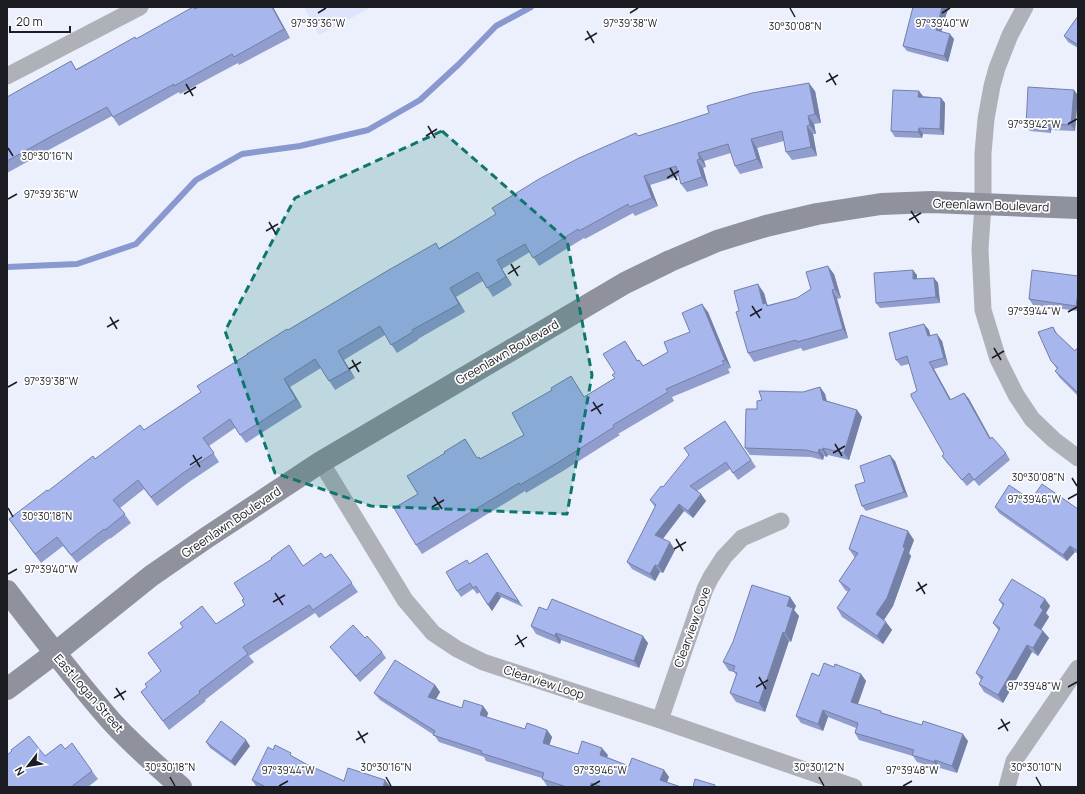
<svg xmlns="http://www.w3.org/2000/svg" width="1085" height="794" font-family="Manrope,sans-serif">
<style>
.built{fill:#dde4fb}
.lines{fill:none;stroke-linecap:round;stroke-linejoin:round}
.stream{stroke:#8998ce;stroke-width:6}
.street{stroke:#afb1b8;stroke-width:17}
.secondary{stroke:#8f929c;stroke-width:22}
.wall{fill:#909dcd}
.shaded-wall{fill:#7580a7}
.building{fill:#a7b7ee;stroke:#7580a7}
.marked{fill:#0f766e;fill-opacity:0.2;stroke:#0f766e;stroke-width:3;stroke-dasharray:8 5;stroke-linejoin:round}
.ticks{fill:none;stroke:#1b1d23;stroke-width:1.5}
.labels{text-anchor:middle;dominant-baseline:central;stroke-width:3.5;stroke-linejoin:round;paint-order:stroke}
.street-label{font-size:12px;fill:#1b1d23;stroke:#fdfdfd}
.ticks-label{font-size:10px;text-anchor:middle;fill:#1b1d23;stroke:#fdfdfd;stroke-width:3.5;stroke-linejoin:round;paint-order:stroke}
</style>
<rect width="100%" height="100%" fill="#ecf0fd"/>
<!-- built -->
<path class="built" d="M304 7H372L319 35Z"/>
<g class="lines">
<!-- stream -->
<path class="stream" d="M7 267 77 264 136 244 196 180 242 154 300 146 368 130 420 100 459 64 496 26 531 7"/>
<!-- street -->
<path class="street" d="M1025 7 1010 35 997 68 992 86 986 119 983 153V204L980 249 983 310 998 359 1016 395 1032 419 1054 440 1078 458
M7 76 140 7
M321 462 405 600 433 633 457 649 483 662 660 720 854 787
M660 720 705 589 711 577 724 557 742 538 781 521
M1007 787 1014 761 1078 668"/>
<!-- secondary -->
<path class="secondary" d="M7 591C41 635 75 680 112 722 133 745 157 766 181 787
M7 689 55 653 151 576 206 538 321 462 625 283 670 261 717 241 766 226 817 214 881 204 932 202 1078 208"/>
</g>
<!-- wall -->
<path class="wall" d="M199 7H273L290 38 239 65 238 63 180 94 179 92 119 126 112 116 56 146 7 173V97L71 61 76 69Z
M913 7H949L946 15 941 31 954 39 948 62 907 51 903 46Z
M1078 16V48L1068 42 1064 36Z
M815 91 821 123 814 124 816 134H813L817 156 792 160 786 152 784 141 757 148 763 168 740 174 735 166 731 153 704 161 706 167 703 168 708 186 687 192 681 184 679 176 650 185 658 206 635 216 633 213 585 239 584 238 539 266 530 252 502 269 512 285 493 297 483 281 456 297 465 312 418 339V340L397 353 385 335 344 360 355 378 335 390 321 368 290 387 302 407 246 443 235 428 209 446 219 462 189 482 157 506 144 489 120 508 131 523 110 539V538L77 563 63 546 41 563 9 519 95 459 144 430 201 392 289 330 439 248 639 136Z
M1078 95 1075 131 1051 130V133L1030 131 1026 126Z
M923 96 941 98 945 103 944 135 923 134 922 138 895 137 891 131Z
M834 274 841 298 837 299 848 338 803 351 801 348 754 362 748 353 739 311 764 293 767 304 768 305 797 298Z
M917 275V279L934 278 938 283 940 303 880 308 876 303Z
M1078 276V311L1033 305 1029 299Z
M708 312 731 368 728 369 730 373 672 397 674 401 618 434 620 435 563 471 526 493 525 491 422 554 416 545 418 494 445 453 465 439 477 458 480 459 524 435 576 384 584 397 615 378V373L631 350 637 361 639 360 644 366 668 352 690 332Z
M1053 327 1058 335 1075 351 1078 347V396L1060 378 1055 371 1057 369 1051 361Z
M929 330 930 336 942 341 948 365 934 369 951 400 964 393 969 399 990 439 1006 453 1010 460 979 486 974 480 967 486 947 463 942 456 944 454 909 364 901 366 896 360Z
M820 387 825 394 827 401 857 410 862 417 849 460 828 455 827 457 824 456 823 460 811 457 750 455 745 448 757 409 803 392Z
M725 421 756 467 738 480 730 469 697 491 706 501 693 518 684 511 663 539 675 550 663 573 660 572 655 581 632 569 627 562 655 507 650 500 663 487Z
M895 461 908 497 866 511 862 506 865 482Z
M1031 500 1078 509V554L1075 552 1067 561 999 513 995 507Z
M914 540 909 553 911 556 893 606 884 620 892 630 883 644 842 617 837 608 848 592 845 590 839 581 855 558 849 549Z
M487 553 523 607 501 597 492 611 480 592 477 594 473 589 461 597 457 591 469 564Z
M331 554 358 592 319 618 315 613 249 656 254 662 205 700 206 701 169 730 141 692 147 687 161 671 148 653 216 624 303 566 325 558Z
M790 597 796 606 794 610 799 616 791 642 789 641 765 712 736 702 730 693 736 675 734 672 729 671 723 662Z
M1045 599 1050 606 1046 613 1049 617 1041 630 1043 631 1049 638 1038 656 1032 652 1003 703 984 692 979 684 981 680 976 673 999 631 993 623 1003 606 999 600Z
M547 610 648 643 639 668 561 640 560 644 536 634 531 626Z
M365 638 382 652 386 658 360 682 334 652 330 647Z
M834 667 861 674 866 681 858 704 883 713 968 741 957 773 940 768 939 769 917 762 913 756 859 740 855 733 856 728 828 717 823 731 801 723 796 716 819 676Z
M435 685 440 692 436 699 462 708 483 706 488 713 487 717 525 729 547 730 552 737 549 745 578 754 608 755 607 757 629 766 664 770 669 777 667 782 681 787H549L547 786 542 778 486 761 484 757 439 742 434 735 380 700 374 693Z
M206 742 250 746 235 766 210 748Z
M65 749 92 771 98 779 88 787H7L12 751 45 756Z
M273 750 294 757 306 764 344 781 390 786 389 787H258L256 786 252 780Z"/>
<!-- shaded-wall -->
<path class="shaded-wall" d="M272 7H273L290 38 284 29Z
M942 7H949L946 15 940 36 936 30Z
M950 34 954 39 948 62 944 56Z
M809 83 815 91 821 123 815 114Z
M1074 90 1078 95 1075 131 1071 125Z
M919 91 923 96 922 102 918 97Z
M941 98 945 103 944 135 940 129Z
M808 116 814 124 816 134 810 125Z
M1047 124 1051 130V133L1047 127Z
M807 126 813 134 817 156 811 147Z
M919 128 923 134 922 138 918 132Z
M751 139 757 148 763 168 757 159Z
M698 153 704 161 706 167 700 159Z
M697 160 703 168 708 186 702 177Z
M644 176 650 185 658 206 652 198Z
M497 260 502 269 512 285 506 277Z
M828 266 834 274 841 298 835 289Z
M913 270 917 275V285L913 279Z
M934 278 938 283 940 303 936 297Z
M758 284 764 293 767 304 772 311 763 304Z
M450 288 456 297 465 312 459 304Z
M832 290 837 299 848 338 843 329Z
M1078 292V308L1076 306Z
M702 304 708 312 731 368 725 360Z
M924 324 929 330 932 343 928 336Z
M937 334 942 341 948 365 944 358Z
M625 341 631 350 643 370 637 361Z
M338 351 344 360 355 378 349 370Z
M929 362 934 369 955 407 950 400Z
M284 379 290 387 302 407 296 399Z
M820 387 825 394 828 407 823 400Z
M964 393 969 399 995 446 990 439Z
M857 410 862 417 849 460 844 453Z
M823 448 828 455 827 457 822 450Z
M819 449 824 456 823 460 818 453Z
M890 455 895 461 908 497 904 492Z
M701 494 706 501 693 518 688 511Z
M679 504 684 511 660 542 655 535Z
M908 531 914 540 909 553 911 556 893 606 882 623 876 614Z
M670 542 675 550 663 573 658 566Z
M1070 546 1075 552 1067 561 1063 555Z
M655 565 660 572 655 581 650 574Z
M497 592 501 597 492 611 488 605Z
M790 597 796 606 794 610 799 616 791 642 785 633 787 606Z
M1045 599 1050 606 1046 613 1049 617 1039 633 1034 625 1040 607Z
M886 622 892 630 883 644 877 636Z
M1043 631 1049 638 1038 656 1033 648Z
M783 632 789 641 765 712 759 703Z
M556 633 561 640 560 644 555 636Z
M643 636 648 643 639 668 634 661Z
M1027 645 1032 652 1003 703 998 695Z
M861 674 866 681 856 709 851 702Z
M435 685 440 692 433 704 428 697Z
M483 706 488 713 485 722 480 715Z
M823 710 828 717 823 731 818 724Z
M547 730 552 737 548 750 543 743Z
M963 734 968 741 957 773 952 766Z
M246 740 250 746 235 766 231 761Z
M602 748 608 755 605 762 600 755Z
M935 760 940 768 939 769 934 762Z
M664 770 669 777 665 787 660 780Z
M385 780 390 786 389 787H383Z
M591 783 594 787H590Z"/>
<!-- building -->
<path class="building" d="M193 7 195 9 199 7H272L284 29 234 57 232 54 174 86V84L113 117 107 107 50 137 7 161V97L71 61 76 70 135 37 136 39Z
M913 7H942L936 30 950 34 944 56 903 46Z
M1078 16V45L1064 36Z
M809 83 815 114 808 116 810 125 807 126 811 147 786 152 782 131 751 139 757 159 735 166 728 144 698 153 700 159 697 160 702 177 681 184 676 166 644 176 652 198 629 207 628 204 579 231 578 229 533 258 525 244 497 260 506 277 487 288 478 272 450 288 459 304 412 330 413 332 391 345 380 326 338 351 349 370 329 381 315 359 284 379 296 399 240 435 230 419 203 438 214 453 183 473 151 497 138 480 113 500 125 514 105 530 104 529 71 555 57 537 35 554 9 519 47 490 48 491 93 456 95 459 140 425 144 430 201 392 197 386 248 354H247L287 329 288 330 387 271 436 243 439 249 496 214 492 208 539 179 579 158 636 133 638 136 709 113 707 106 752 93Z
M1028 87 1074 90 1071 125 1047 124V127L1026 126Z
M893 90 919 91 918 97 941 98 940 129 919 128 918 132 891 131Z
M828 266 835 289 832 290 843 329 797 342 796 340 748 353 736 312 739 311 734 291 758 284 763 304 766 303 767 306 797 298 811 289 806 272Z
M913 270V279L934 278 936 297 876 303 874 273Z
M1032 270 1078 276V292L1076 306 1029 299Z
M702 304 725 360 722 361 724 364 666 389 668 392 613 425 614 427 557 463 520 485 519 483 416 545 394 508 418 494 407 476 445 453 444 452 465 439 477 458 479 457 480 459 524 435 512 413 552 390 551 388 571 376 584 397 615 378 612 375 615 373 603 354 625 341 637 361 639 360 643 366 668 352 664 342 690 332 682 313Z
M924 324 928 336 937 334 944 358 929 362 950 400 964 393 990 439 992 437 1006 453 974 480 969 473 962 480 942 456 944 454 911 396V394L917 391 907 356 896 360 889 333Z
M1053 327 1055 332 1075 351 1078 347V393L1055 371 1058 368 1051 361 1038 332Z
M820 387 823 400 857 410 844 453 823 448 822 450 819 449 818 453 806 450 745 448 746 409H757V401L762 400 759 391 803 392Z
M725 421 751 460 733 473 726 462 690 486 701 494 688 511 679 504 655 535 670 542 658 566 655 565 650 574 627 562 656 505 650 500 661 486 663 487 689 455 684 448Z
M890 455 904 492 862 506 855 485 865 482 860 466Z
M1042 484 1078 509V551L1070 546 1063 555 995 507 1009 485 1031 500Z
M861 515 908 531 903 547 905 548 887 598 876 614 886 622 877 636 837 608 850 589 839 581 858 553 849 549Z
M289 545 303 566 321 553 325 558 331 554 352 583 313 610 309 605 243 647 248 654 199 691 200 693 163 721 141 692 147 687 145 684 161 671 148 653 183 627 180 623 202 606 216 624 245 605 242 600 244 599 234 583 272 559 271 558Z
M487 553 519 602 497 592 488 605 476 586 473 588 470 583 457 591 446 572 467 560 469 564Z
M1012 579 1045 599 1040 607 1043 610 1034 625 1043 631 1033 648 1027 645 998 695 979 684 983 677 976 673 1000 628 993 623 1004 604 999 600Z
M752 585 790 597 787 606 793 608 785 633 783 632 759 703 730 693 737 673 733 671 735 666 723 662 733 642Z
M552 599 643 636 634 661 556 633 555 636 531 626 539 607 547 610Z
M353 625 365 638 367 636 382 652 356 676 330 647Z
M395 660 435 685 428 697 462 708 464 700 483 706 480 715 525 729 527 723 547 730 543 743 578 754 582 741 602 748 600 755 629 766 632 758 664 770 660 780 681 787H603L591 783 590 787H567L542 779 544 773 481 753 482 751 433 735 435 731 374 693Z
M824 663 834 667 835 664 861 674 851 702 881 711V713L922 725 923 721 963 734 952 766 935 760 934 762 912 755 914 750 855 733 858 723 823 710 818 724 796 716 812 673 819 676Z
M221 721 246 740 231 761 206 742Z
M29 736 45 756 61 744 65 749 72 743 92 771 71 787H7V755L12 751 11 750Z
M275 745 291 753 290 755 306 764 344 781 348 768 385 780 383 787H266L252 780 268 747 273 750Z
M695 779 715 785V787H693Z"/>
<!-- marked area -->
<path class="marked" d="M442 131 567 240 592 375 567 514 371 506 275 473 225 331 295 198Z"/>
<!-- ticks -->
<path class="ticks" d="M790 8 795 17M318 13 326 8M630 13 638 8M942 13 950 8M587 31 594 43M585 40 597 33M829 73 836 85M826 82 838 75M186 84 193 96M184 94 196 87M1068 124 1077 119M428 126 435 138M426 136 437 129M8 148 13 156M670 168 677 180M667 178 679 171M8 199 17 194M911 211 919 223M909 220 921 213M269 222 276 234M266 231 278 224M511 264 518 276M508 274 520 266M752 306 760 318M1068 312 1077 307M750 316 762 309M110 317 117 329M107 327 119 320M994 348 1001 360M992 358 1004 351M352 360 359 372M349 369 361 362M8 387 17 382M593 402 601 414M591 411 603 404M835 444 842 456M833 453 845 446M193 455 200 467M190 465 202 457M1072 478 1077 486M434 497 442 509M1068 499 1077 494M432 507 444 500M8 508 13 517M676 539 683 551M674 549 686 542M8 574 17 569M918 582 925 594M916 591 927 584M275 593 283 605M273 602 285 595M517 635 524 647M515 645 527 637M759 677 766 689M756 687 768 680M1068 687 1077 682M116 688 124 700M114 698 126 691M1001 719 1008 731M998 729 1010 722M358 731 365 743M356 740 368 733M170 777 175 786M386 777 391 786M819 777 824 786M1036 777 1041 786M279 786 288 781M591 786 600 781M903 786 912 781"/>
<g class="labels">
<!-- street labels -->
<g class="street-label">
<text transform="translate(991 205) rotate(2)">Greenlawn Boulevard</text>
<text transform="translate(507 352) rotate(-30)">Greenlawn Boulevard</text>
<text transform="translate(231 522) rotate(-34)">Greenlawn Boulevard</text>
<text transform="translate(692 627) rotate(-70)">Clearview Cove</text>
<text transform="translate(544 682) rotate(18)">Clearview Loop</text>
<text transform="translate(89 693) rotate(49)">East Logan Street</text>
</g>
</g>
<g class="ticks-label">
<text x="318" y="27">97°39'36"W</text>
<text x="630" y="27">97°39'38"W</text>
<text x="942" y="27">97°39'40"W</text>
<text x="795" y="30">30°30'08"N</text>
<text x="1034" y="128">97°39'42"W</text>
<text x="47" y="160">30°30'16"N</text>
<text x="51" y="198">97°39'36"W</text>
<text x="1034" y="315">97°39'44"W</text>
<text x="51" y="385">97°39'38"W</text>
<text x="1038" y="481">30°30'08"N</text>
<text x="1034" y="503">97°39'46"W</text>
<text x="47" y="520">30°30'18"N</text>
<text x="51" y="573">97°39'40"W</text>
<text x="1034" y="690">97°39'48"W</text>
<text x="170" y="771">30°30'18"N</text>
<text x="386" y="771">30°30'16"N</text>
<text x="819" y="771">30°30'12"N</text>
<text x="1036" y="771">30°30'10"N</text>
<text x="288" y="774">97°39'44"W</text>
<text x="600" y="774">97°39'46"W</text>
<text x="912" y="774">97°39'48"W</text>
</g>
<!-- border -->
<rect width="1085" height="794" fill="none" stroke="#1b1d23" stroke-width="16"/>
<!-- north arrow -->
<g transform="translate(28 766) rotate(239)" stroke="#fdfdfd" stroke-width="3" paint-order="stroke">
<path d="M0-3L7 15L0 10L-7 15Z" fill="#1b1d23"/>
<text y="-6" font-size="11" font-weight="bold" text-anchor="middle" fill="#1b1d23">N</text>
</g>
<!-- scale -->
<path d="M10 26v6h60v-6" fill="none" stroke="#1b1d23" stroke-width="2"/>
<text x="16" y="26" font-size="12" fill="#1b1d23" stroke="#fdfdfd" stroke-width="3" paint-order="stroke">20 m</text>
</svg>
